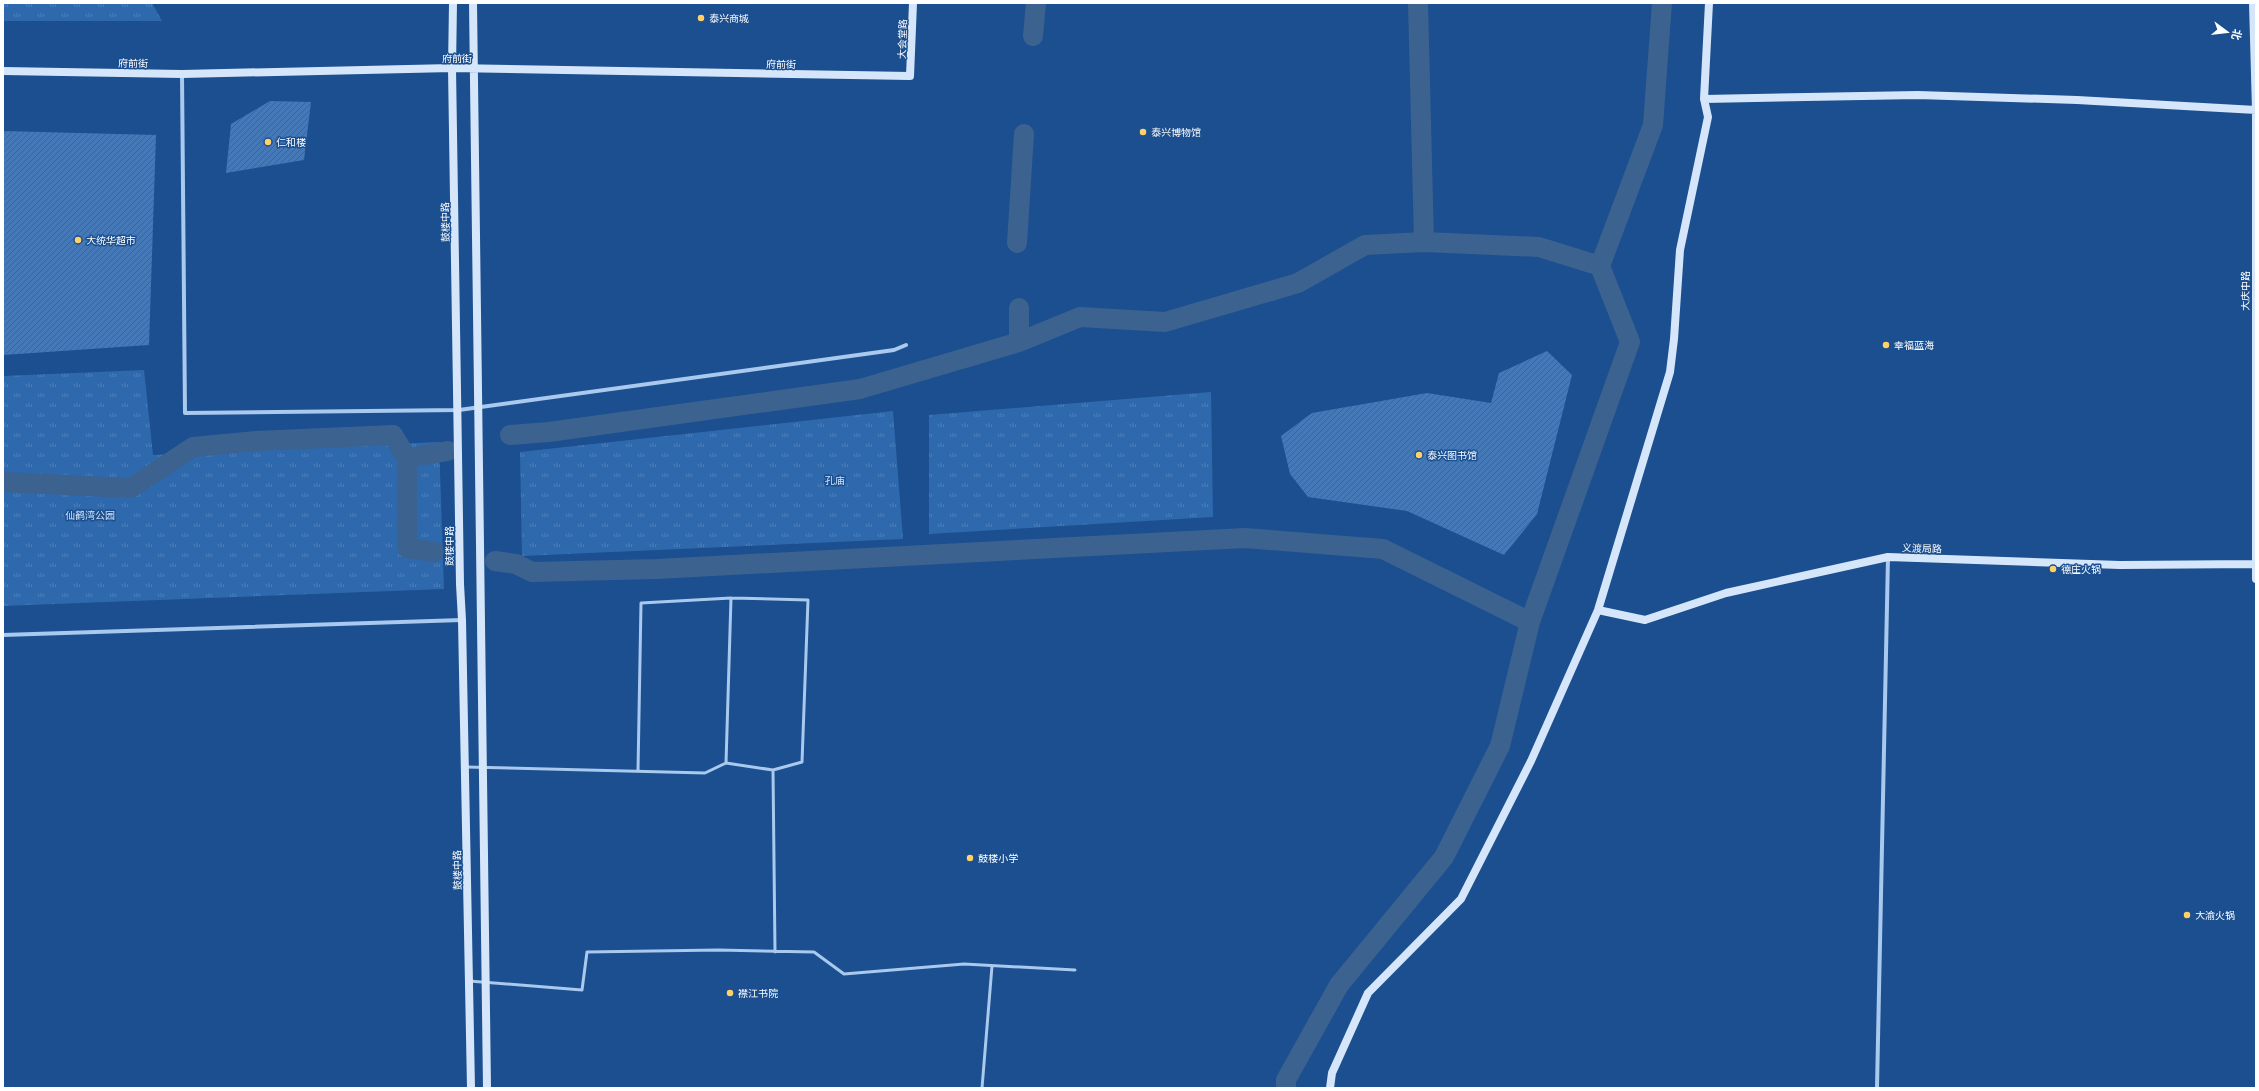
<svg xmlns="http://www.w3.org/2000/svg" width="2259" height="1091" font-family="'Noto Sans','Noto Sans SC',sans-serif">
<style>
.grass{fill:url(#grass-tufts)}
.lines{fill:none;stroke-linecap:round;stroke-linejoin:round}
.canal{stroke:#3c6290;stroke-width:20}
.building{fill:url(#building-hatch)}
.lane{stroke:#a9c9ee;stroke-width:3}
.street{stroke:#a9c9ee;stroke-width:4}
.secondary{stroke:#d6e6fa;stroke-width:8}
.poi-dot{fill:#ffd166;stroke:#1b4f8f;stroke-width:1.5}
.labels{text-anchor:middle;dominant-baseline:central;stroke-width:3;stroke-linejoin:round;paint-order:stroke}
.poi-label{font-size:10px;fill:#fff;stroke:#1b4f8f;text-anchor:start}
.street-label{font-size:10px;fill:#fff;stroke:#1b4f8f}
.park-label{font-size:10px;fill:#cfe3fa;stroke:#1b4f8f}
</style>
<defs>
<pattern id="grass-tufts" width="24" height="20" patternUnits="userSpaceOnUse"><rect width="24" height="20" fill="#2e69ad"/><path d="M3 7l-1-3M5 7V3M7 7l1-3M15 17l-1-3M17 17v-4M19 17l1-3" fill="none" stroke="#4d80b9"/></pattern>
<pattern id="building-hatch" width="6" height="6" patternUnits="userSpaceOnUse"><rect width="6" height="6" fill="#4478b7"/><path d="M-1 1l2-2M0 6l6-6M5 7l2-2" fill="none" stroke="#486282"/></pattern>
</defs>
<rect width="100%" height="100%" fill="#1b4f8f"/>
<!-- grass -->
<path class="grass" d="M3 3H152L162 21H3Z
M144 370 153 455 439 442 444 589 3 606V376Z
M1211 392 1213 517 929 534V415Z
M893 411 903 539 522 556 520 452Z"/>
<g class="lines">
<!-- canal -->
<path class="canal" d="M1418 3 1424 242 1539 247 1600 266
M1033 36 1036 3
M1017 243 1024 134
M1019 342V308
M510 435 549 432 860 389 1019 342 1080 317 1165 322 1298 283 1365 245 1424 242
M407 458 448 451
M3 482 131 488 193 447 256 441 393 435 407 458V548L434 552
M495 561 516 564 532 572 657 569 1245 538 1383 549 1530 622
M1286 1088V1080L1339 985 1444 857 1500 746 1530 622 1630 342 1600 266 1653 125 1662 3"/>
</g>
<!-- building -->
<path class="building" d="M270 101 311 102 304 160 226 173 231 124Z
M3 131 156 135 149 345 3 355Z
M1547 351 1572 375 1537 514 1504 555 1407 511 1308 497 1290 474 1281 436 1312 413 1427 393 1491 403 1499 373Z"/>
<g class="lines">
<!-- lane -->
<path class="lane" d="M466 767 705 773 726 763
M773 770 726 763 731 598 808 600 802 762 773 770 775 952
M638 771 641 603 731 598
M469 981 582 990 587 952 718 950 814 952 844 974 964 964 1075 970
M982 1088 992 966"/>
<!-- street -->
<path class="street" d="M182 74 185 413 459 410 894 350 906 345
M3 635 462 620
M1877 1088 1888 557"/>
<!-- secondary -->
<path class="secondary" d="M453 3 452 68 460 584 462 620 471 1088
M473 3 487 1088
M2253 3 2256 110V579
M3 71 182 74 452 68 910 76 913 3
M1704 99 1918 95 2077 100 2256 110
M1598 610 1645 620 1726 593 1888 557 2120 565 2255 564
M1330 1088 1332 1073 1368 993 1461 899 1531 761 1598 610 1670 372 1674 339 1680 250 1708 117 1704 99 1709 3"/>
</g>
<!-- markers -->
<g class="poi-dot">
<circle cx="701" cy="18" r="4"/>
<circle cx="1143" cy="132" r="4"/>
<circle cx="268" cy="142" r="4"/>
<circle cx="78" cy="240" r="4"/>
<circle cx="1886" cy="345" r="4"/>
<circle cx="1419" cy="455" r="4"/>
<circle cx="2053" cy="569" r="4"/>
<circle cx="970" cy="858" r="4"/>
<circle cx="2187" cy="915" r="4"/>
<circle cx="730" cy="993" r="4"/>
</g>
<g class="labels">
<!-- poi labels -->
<g class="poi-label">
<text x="709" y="18">泰兴商城</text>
<text x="1151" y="132">泰兴博物馆</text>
<text x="276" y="142">仁和楼</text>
<text x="86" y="240">大统华超市</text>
<text x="1894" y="345">幸福蓝海</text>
<text x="1427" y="455">泰兴图书馆</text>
<text x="2061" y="569">德庄火锅</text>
<text x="978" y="858">鼓楼小学</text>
<text x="2195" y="915">大渝火锅</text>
<text x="738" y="993">襟江书院</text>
</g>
<!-- street labels -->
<g class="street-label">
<text transform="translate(902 39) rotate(-88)">大会堂路</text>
<text x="457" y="58">府前街</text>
<text transform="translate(133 63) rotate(1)">府前街</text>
<text transform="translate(781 64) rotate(1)">府前街</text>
<text transform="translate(445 222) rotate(-91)">鼓楼中路</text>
<text transform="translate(2245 291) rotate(-90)">大庆中路</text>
<text transform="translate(449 546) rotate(-90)">鼓楼中路</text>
<text transform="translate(1922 548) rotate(2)">义渡局路</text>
<text transform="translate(457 870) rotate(-91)">鼓楼中路</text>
</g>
<!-- park labels -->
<g class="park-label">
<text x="835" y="480">孔庙</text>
<text x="90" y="515">仙鹤湾公园</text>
</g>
</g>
<!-- border -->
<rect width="2259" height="1091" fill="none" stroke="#ffffff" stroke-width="8"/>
<!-- north arrow -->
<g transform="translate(2227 32) rotate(105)" stroke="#1b4f8f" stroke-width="3" paint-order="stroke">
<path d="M0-3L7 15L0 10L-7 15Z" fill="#ffffff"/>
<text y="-6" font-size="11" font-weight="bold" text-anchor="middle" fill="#ffffff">北</text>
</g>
</svg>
